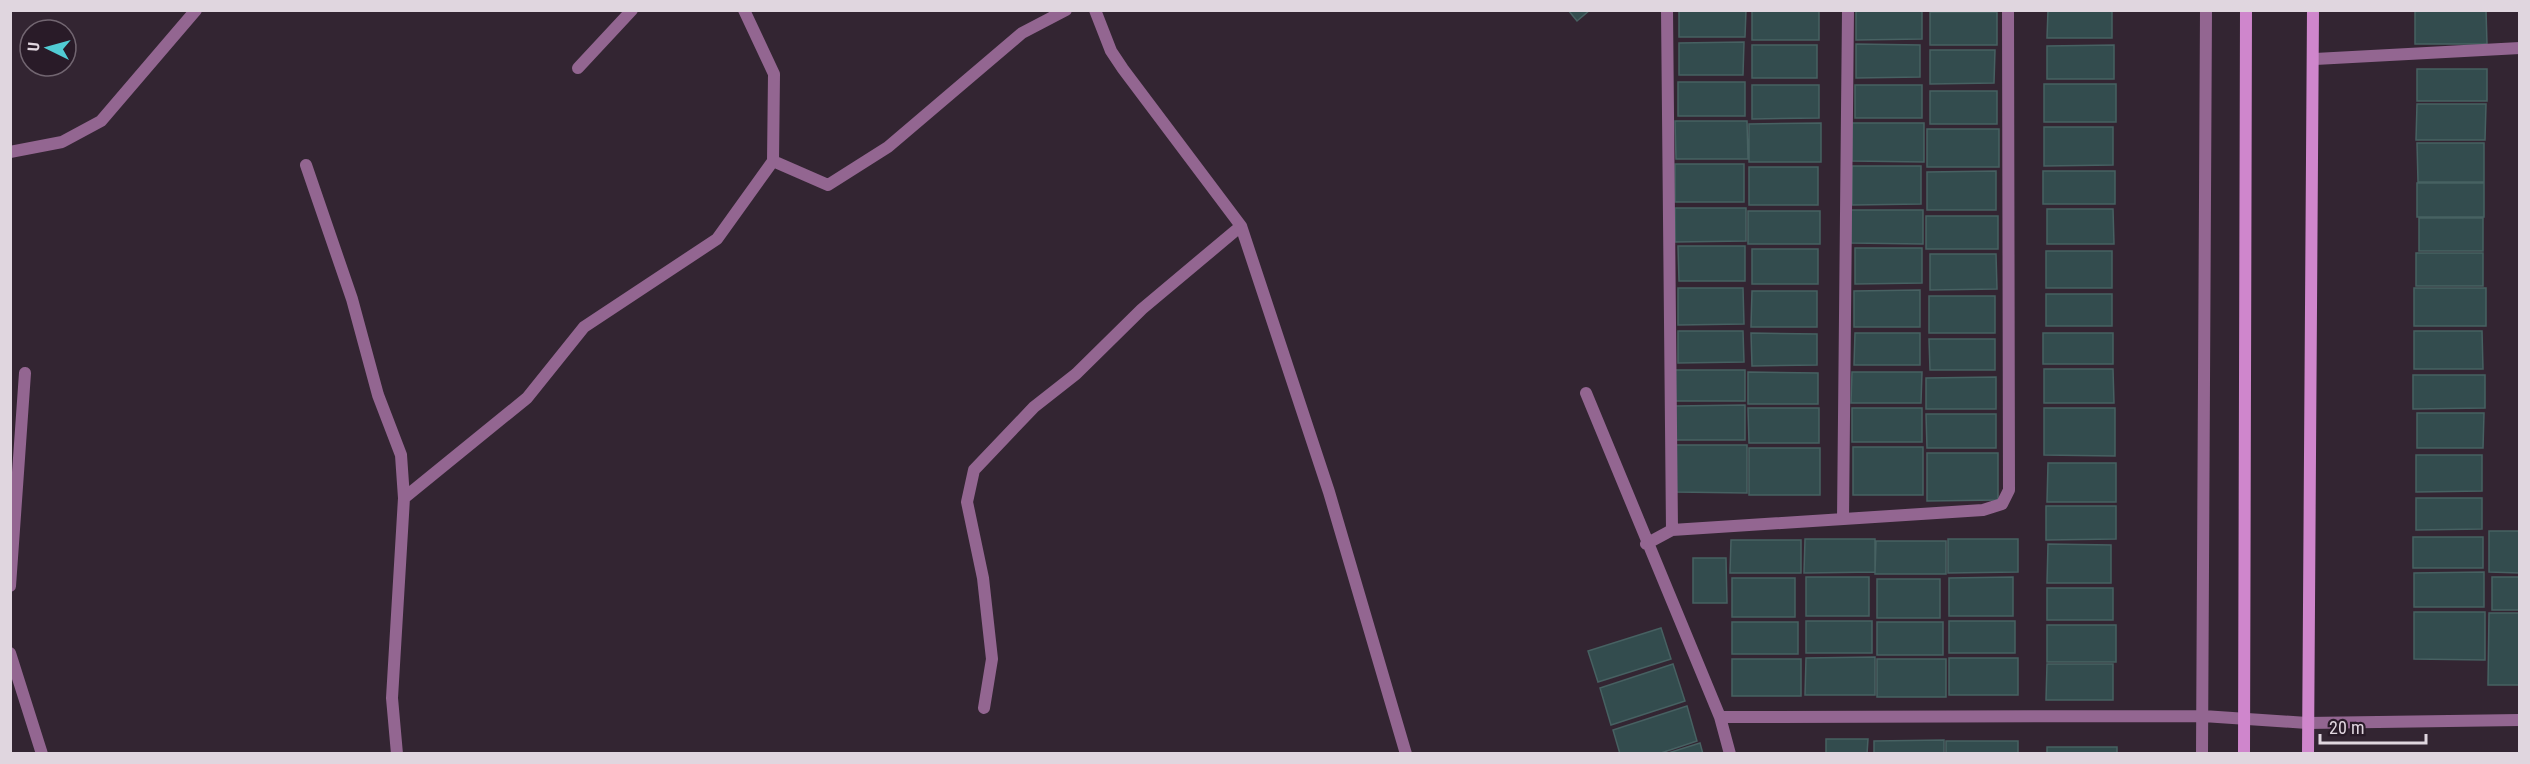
<svg xmlns="http://www.w3.org/2000/svg" width="2530" height="764" font-family="'Roboto Condensed',sans-serif">
<style>
.building{fill:#334c4e;stroke:#476162;stroke-width:1.5}
.lines{fill:none;stroke-linecap:round;stroke-linejoin:round}
.street{stroke:#936691;stroke-width:12}
.secondary{stroke:#cf86cc;stroke-width:12}
</style>
<rect width="100%" height="100%" fill="#332532"/>
<!-- building -->
<path class="building" d="M1568 10H1590L1577 21Z
M1679 10H1746L1745 37H1679Z
M1752 10H1819V40H1752Z
M1856 10H1922V39L1856 40Z
M2048 10H2112V38H2047Z
M2415 10H2486L2487 44H2415Z
M1930 12H1997V45H1930Z
M1744 42 1743 75H1679V43Z
M1856 44 1920 45V77L1856 78Z
M1752 45H1817V78H1752Z
M2114 45V79H2047V46Z
M1930 50H1995L1994 83 1930 84Z
M2417 69H2487V101H2417Z
M1678 82H1745V116H1678Z
M2044 84H2116V122H2044Z
M1752 85H1819V118L1752 119Z
M1855 85H1922V118H1855Z
M1930 91H1997V124H1930Z
M2417 104H2486L2485 140H2416Z
M1675 121H1747L1748 159H1676Z
M1821 123V162H1749V124Z
M1852 123H1924V162L1852 161Z
M2044 127H2113V165L2044 166Z
M1927 129H1999V167H1927Z
M2417 143H2484V182H2418Z
M1675 164H1744V202H1675Z
M1852 166H1921V204L1852 205Z
M1749 167H1818V205H1749Z
M1996 171V210H1927V172Z
M2043 171H2115V204H2043Z
M2417 183H2484V217H2417Z
M1675 208H1746V241L1675 242Z
M2047 209H2113L2114 244H2047Z
M1851 210H1923V244L1851 243Z
M1748 211H1820V244H1748Z
M1926 216H1998V249H1926Z
M2419 218H2483V251H2419Z
M1678 246H1745V281H1679Z
M1855 248H1922V283L1855 284Z
M1752 249H1818V284H1752Z
M2046 251H2112V288H2046Z
M2416 253H2483V286H2416Z
M1930 254H1996L1997 289 1930 290Z
M1678 288H1743L1744 324 1678 325Z
M2414 288H2486V326H2414Z
M1920 290V327H1854V291Z
M1752 291H1817V327H1751Z
M2046 294H2112V326H2046Z
M1929 296H1995V333H1929Z
M1678 331H1743L1744 362 1678 363Z
M2414 331H2482L2483 369H2414Z
M1751 333 1817 334V365L1752 366Z
M1855 333H1920V365H1854Z
M2043 333H2113V364H2043Z
M1929 339H1995V370H1930Z
M2044 369H2113L2114 403H2044Z
M1675 370H1745V401H1675Z
M1748 372 1818 373V404H1748Z
M1852 372H1922L1921 403H1851Z
M2413 375H2485V408L2413 409Z
M1996 377V409H1926V378Z
M1745 405V440H1675V406Z
M1748 408H1819V443H1749Z
M1852 408H1922V442H1852Z
M2044 408H2115V456L2044 455Z
M2417 413H2484L2483 448H2417Z
M1926 414H1996V448H1927Z
M1676 445H1747V493L1676 492Z
M1853 447H1923V495H1853Z
M1749 448H1820V495H1749Z
M1927 453H1998V500L1927 501Z
M2416 455H2482V491L2416 492Z
M2048 463H2116V502H2047Z
M2416 498H2482V529L2416 530Z
M2046 506H2116V539L2046 540Z
M2489 531H2520V573L2489 572Z
M2413 537H2483V568H2413Z
M1805 539H1875V572L1804 573Z
M1948 539H2018V572L1948 573Z
M1731 540H1801V573H1730Z
M1876 541H1946V574H1875Z
M2048 544 2111 545V583H2047Z
M1693 558H1726L1727 603H1693Z
M2484 572V607H2414V573Z
M1806 577H1869V616H1806Z
M2013 577V616H1949V578Z
M2492 577H2520V610H2492Z
M1732 578H1795V617H1732Z
M1877 579H1940V618H1877Z
M2047 588H2113V620H2047Z
M2414 612H2485V660L2414 659Z
M2489 613H2520V685H2488Z
M1806 621H1872V653H1806Z
M1949 621H2015V653H1949Z
M1732 622H1798V654H1732Z
M1877 622H1943V655H1877Z
M2047 625H2116V662H2047Z
M1661 628 1671 659 1598 682 1588 651Z
M1875 657V695H1805L1806 658Z
M1949 658H2018V695H1949Z
M1732 659H1801V696H1732Z
M1877 659H1946V697H1877Z
M1673 664 1685 701 1611 725 1600 688Z
M2047 664H2113V700H2046Z
M1687 706 1697 741 1658 754H1620L1613 730Z
M1826 739H1868L1867 754H1826Z
M1944 740V754H1874V741Z
M1946 741H2018V754H1946Z
M1700 743 1703 754H1665Z
M2047 747H2117V754H2047Z"/>
<g class="lines">
<!-- street -->
<path class="street" d="M744 10 774 74 773 161 828 185 888 147 1022 33 1066 10
M1095 10 1111 51 1123 69 1241 226 1329 492 1406 754
M2315 59 2520 48
M578 68 632 10
M10 152 62 142 101 121 196 10
M306 165 352 299 378 395 401 455 404 498 392 698 397 754
M1586 393 1720 717 1730 754
M404 498 527 398 584 327 717 239 773 161
M1843 519 1848 10
M1672 530 1983 510 2002 504 2009 490 2008 10
M1646 544 1672 530 1667 10
M10 586 25 373
M10 653 42 754
M984 708 992 659 983 578 967 502 974 470 1034 407 1076 374 1142 309 1241 226
M1720 717 2203 716 2307 723 2520 720
M2202 754 2206 10"/>
<!-- secondary -->
<path class="secondary" d="M2244 754 2246 10
M2308 754 2313 10"/>
</g>
<!-- border -->
<rect width="2530" height="764" fill="none" stroke="#e0d6df" stroke-width="24"/>
<!-- north arrow -->
<g transform="translate(48 48) rotate(275)"><circle r="28" fill="#291b28" stroke="#726671" stroke-width="1.5"/>
<path d="M0-4.5L10 22L0 15L-10 22Z" fill="#51ccd4"/>
<text y="-9" font-size="16" font-weight="bold" text-anchor="middle" fill="#e0d6df">U</text>
</g>
<!-- scale -->
<path d="M2320 734v9h106v-9" fill="none" stroke="#e0d6df" stroke-width="3"/>
<text x="2329" y="734" font-size="18" fill="#e0d6df" stroke="#291b28" stroke-width="4.5" paint-order="stroke">20 m</text>
</svg>
